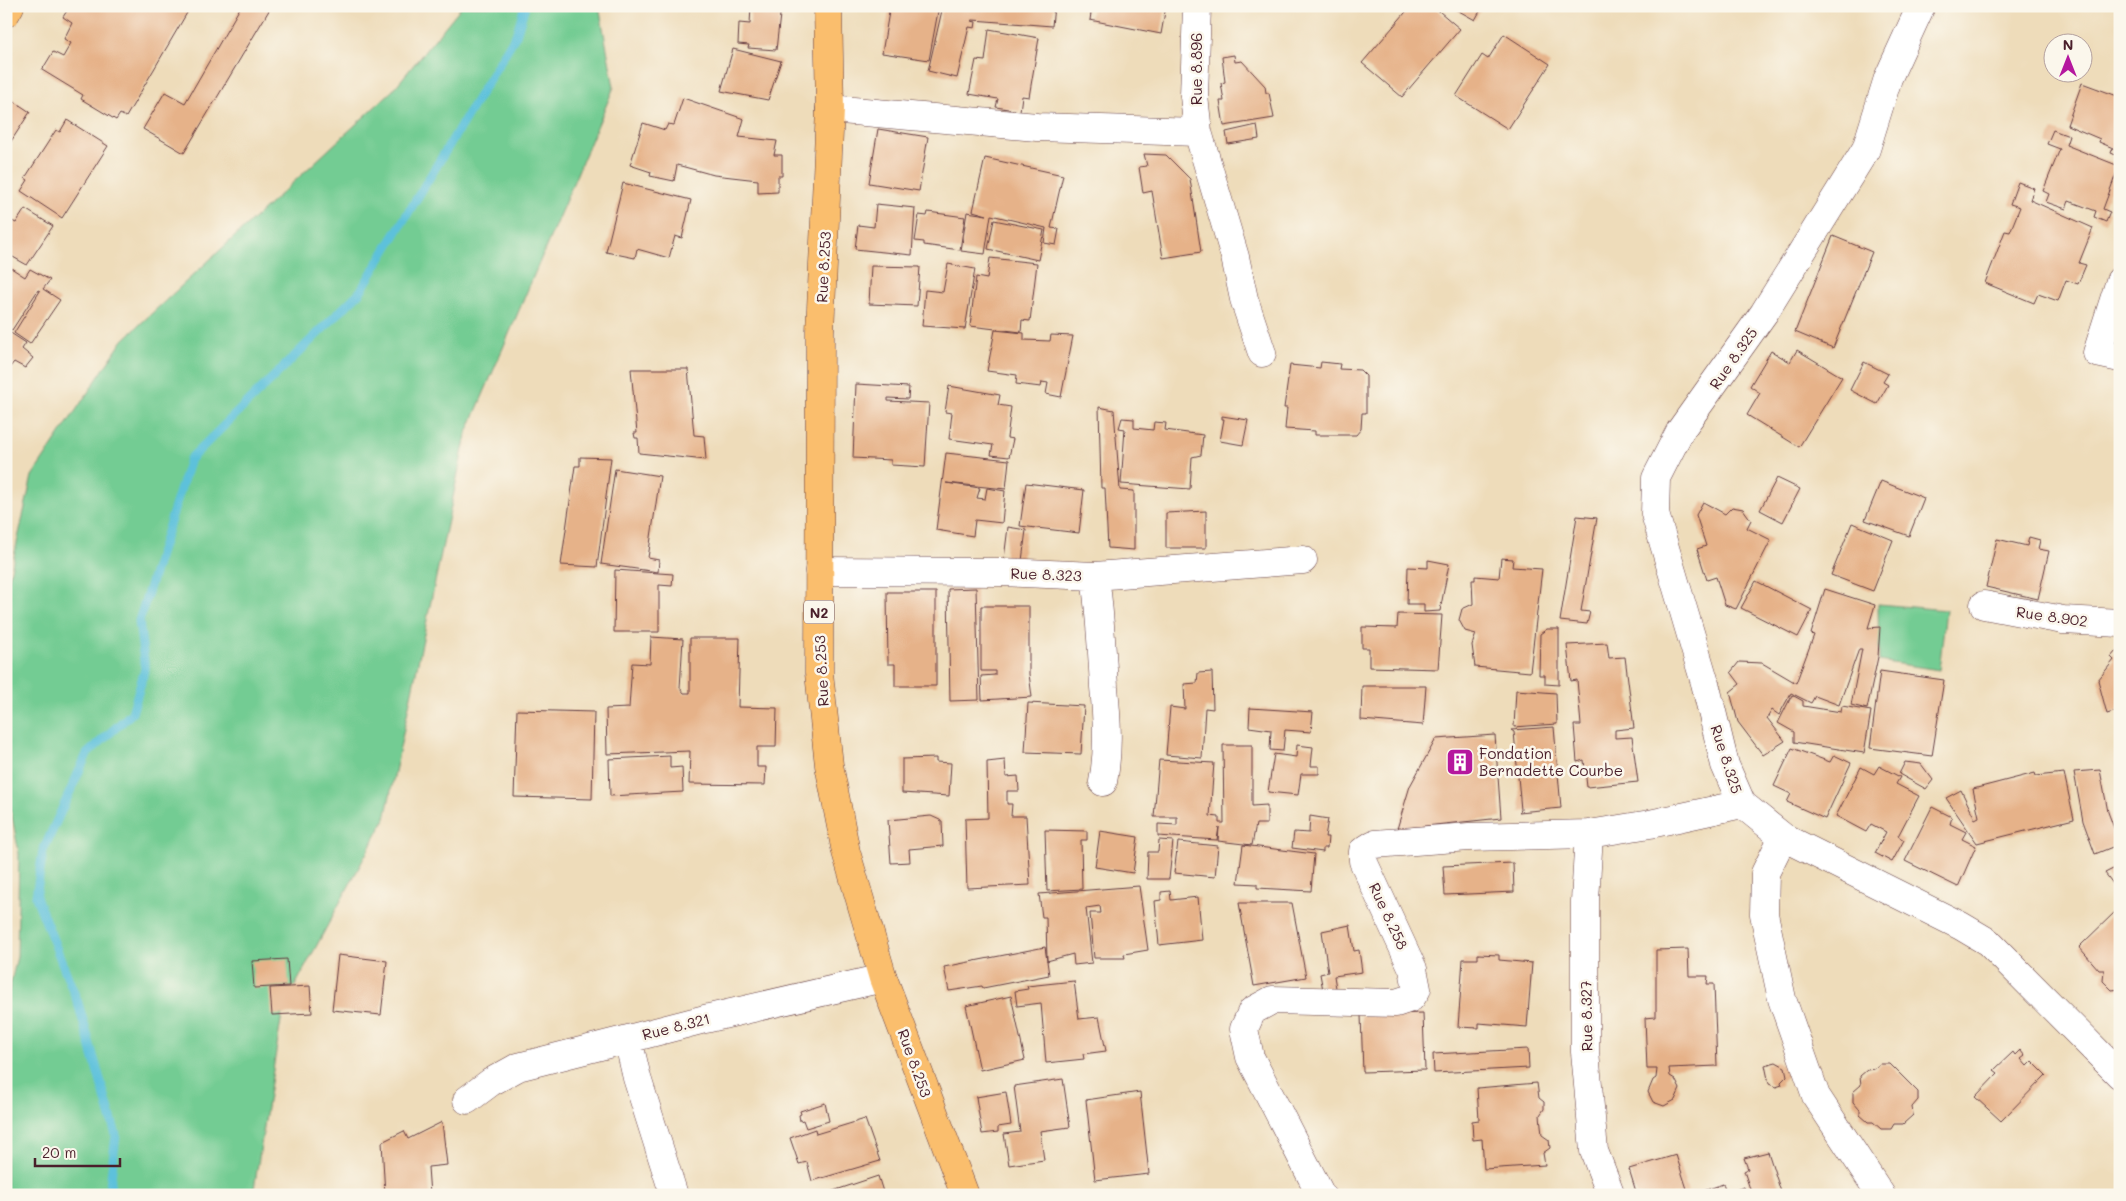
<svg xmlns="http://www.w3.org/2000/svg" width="2126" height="1201" font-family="Mali,sans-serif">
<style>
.green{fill:#73cc93;stroke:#5e765f}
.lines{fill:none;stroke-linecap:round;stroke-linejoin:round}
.stream{stroke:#5dc1db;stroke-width:9}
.building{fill:#e6b289}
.minor-casing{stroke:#633b40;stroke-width:29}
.highway-casing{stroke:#633b40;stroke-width:29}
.minor{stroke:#fff;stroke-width:28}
.highway{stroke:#fabe6d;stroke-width:28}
.labels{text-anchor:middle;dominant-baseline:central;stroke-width:5;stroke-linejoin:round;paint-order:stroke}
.shield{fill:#fbf7ec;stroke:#7f6065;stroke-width:1}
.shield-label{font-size:14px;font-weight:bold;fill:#4a1f2b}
.street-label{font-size:15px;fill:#4a1f2b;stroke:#fbf7ec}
.poi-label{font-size:15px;fill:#4a1f2b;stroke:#fbf7ec;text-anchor:start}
</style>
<rect width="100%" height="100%" fill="#fbf7ec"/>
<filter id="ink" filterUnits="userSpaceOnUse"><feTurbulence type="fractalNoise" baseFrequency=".02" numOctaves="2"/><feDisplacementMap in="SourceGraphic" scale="10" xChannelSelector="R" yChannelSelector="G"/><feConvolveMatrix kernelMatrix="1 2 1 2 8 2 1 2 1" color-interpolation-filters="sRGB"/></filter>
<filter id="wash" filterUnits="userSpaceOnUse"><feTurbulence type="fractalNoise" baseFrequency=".0096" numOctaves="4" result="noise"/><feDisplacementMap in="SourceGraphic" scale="20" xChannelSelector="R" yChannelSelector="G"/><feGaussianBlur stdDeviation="1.12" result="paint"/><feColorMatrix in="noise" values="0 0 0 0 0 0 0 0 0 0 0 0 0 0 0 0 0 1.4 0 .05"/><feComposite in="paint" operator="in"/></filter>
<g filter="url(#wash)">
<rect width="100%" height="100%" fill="#eedcba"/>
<!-- green -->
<path class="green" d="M462 6H599L614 87 466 435 385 819 283 1008 253 1195H6V1003L17 957 19 854 6 784V592L32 476 123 340 393 90Z
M1878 604 1946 610 1939 670 1879 661Z"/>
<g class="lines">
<!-- stream -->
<path class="stream" d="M109 1195 116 1135 78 1003 36 897 43 851 87 754 132 713 145 669 139 621 190 459 360 292 516 35 525 6"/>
</g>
<g id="blocks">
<!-- building -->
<path class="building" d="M70 6H191L126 117 120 114 116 120 81 99 83 95 42 70 53 52 63 57 71 43 64 39 72 23 63 17Z
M241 6 271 7 184 153 143 129 165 92 185 103Z
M751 6H781L776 50 748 48 749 45 738 44 739 23 750 24Z
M890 6H939L929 60 882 53Z
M943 6H1054L1052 26 973 20 971 21 976 22 975 28 969 27 957 78 928 71Z
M1092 6H1166L1161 34 1090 20Z
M1411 6H1433L1460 29 1402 97 1362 63Z
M1450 6H1483L1475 20Z
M989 29 1039 38 1029 97 1022 96 1020 111 996 107 998 99 969 94 976 60 985 61Z
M1504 34 1550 64 1508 129 1456 96 1482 55 1488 59Z
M733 49 781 61 768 100 721 91Z
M1234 55 1235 62 1242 61 1265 86 1266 93H1269L1274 118 1224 126 1220 101H1224L1221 83 1225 82 1222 57Z
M2082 83 2120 97V151L2118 156 2111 153 2113 148 2099 142 2100 139 2067 125Z
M9 98 30 112 6 149V102Z
M683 98 744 119 739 137 777 141 774 155H782V176H778V192L758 193V180L714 175 677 165 674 181 650 176 651 172 630 165 643 123 665 130 668 124 674 125Z
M67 120 108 146 62 218 21 191 28 180 25 178 56 130 60 132Z
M1257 125 1259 139 1228 144 1226 132Z
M878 129 928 137 919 191 869 183Z
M2053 130 2069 136 2066 145 2119 166 2103 209 2110 212 2106 222 2094 217 2096 211 2069 201 2066 209 2046 202 2049 194 2043 191 2060 149 2047 144Z
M1144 154 1166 155 1190 179 1201 252 1163 258 1152 191 1143 193 1139 167 1147 166Z
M985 158 1063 175 1051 228 1059 229 1056 245 1044 243 1046 228 991 215 985 254 961 251 967 212 987 215 973 211Z
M2018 182 2034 188 2030 200 2093 228 2079 263 2086 265 2078 284 2066 280 2058 301 2038 294 2034 303 1985 283 2005 231 2010 232 2020 207 2010 204Z
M623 183 691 200 682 238 675 236 669 258 637 249 635 258 606 252Z
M876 204 915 208 912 255 855 249 858 225 874 227Z
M25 209 53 226 27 265 6 253V218L16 223Z
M928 212 965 217 960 250 924 245V242L915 241 919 215 927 216Z
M994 220 1044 230 1038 260 988 249Z
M1833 236 1872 252 1833 348 1795 332Z
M990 258 1037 263 1030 321 1022 320 1021 332 970 326 976 277 987 279Z
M948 264 975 269 965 329 922 326 925 290 943 292Z
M8 266 25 277 30 269 50 280 43 289 60 300 30 344 14 333 40 291 38 290 12 330 6 326Z
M871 266 920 267 917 306 869 304Z
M6 330 26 343 22 349 33 358 25 368 14 362 6 372Z
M995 330 1024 333V340L1050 341 1051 335 1073 336 1061 397 1046 394 1048 383 1042 382 1041 387 1016 384 1017 375 987 371Z
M1797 350 1842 377 1799 447 1747 415 1760 393 1750 386 1771 351 1790 362Z
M1321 362 1340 364 1339 369 1360 370 1366 376V413H1362L1361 429 1356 435H1315V431L1285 429 1287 408H1284L1290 365 1320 368Z
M1864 362 1888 374 1883 382 1888 385 1877 404 1850 390Z
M631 369H688L694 435 704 436 706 460 639 453 638 438H635L634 433H637Z
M856 384 909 387 908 399 888 398V401L929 403 925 467 891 465V460L853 458Z
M949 386 1000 395 998 405 1011 407 1007 438 1013 439 1009 457 991 455 993 445 949 439 952 413 945 412Z
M1099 407 1114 410 1120 490 1134 491V550L1108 548 1105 488H1101Z
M1222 416 1248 420 1243 445 1220 441 1224 419H1222Z
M1122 418 1134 419V428L1153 430 1154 422 1166 423 1165 430 1203 435 1201 455 1192 457 1190 489 1121 484 1125 429 1119 428Z
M946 453 1009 460 1006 489 946 483 980 488 977 498 985 499 987 488 1005 491 1002 523 975 520 973 536 936 530Z
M580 457 611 458 597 567 561 565 575 466H580Z
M615 469 660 476 648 558 659 560 658 572 601 564Z
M1777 478 1800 489 1783 522 1760 510Z
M1881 481 1924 498 1909 536 1865 520Z
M1026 483 1084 490 1079 533 1020 526Z
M1703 502 1725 514 1732 507 1743 509 1751 520 1747 528 1771 540 1736 609 1725 605 1716 577 1707 580 1697 549 1706 546 1696 515Z
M1206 511V548H1166V513Z
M1577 516 1597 518 1581 611 1590 612 1587 624 1560 621Z
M1852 523 1893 540 1873 591 1831 575Z
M1008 527 1026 530 1022 561 1004 559Z
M2029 537 2040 540 2038 549 2049 551 2038 599 1986 587 1997 539 2027 546Z
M1501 558 1513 559 1512 567 1542 569 1530 672 1475 667 1472 645 1476 634 1465 631 1459 620 1462 609 1473 604 1472 580H1475V576L1499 578Z
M1428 560 1449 564 1440 611 1424 612V604H1407L1408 567 1428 568Z
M615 570 673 574 672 586 659 585V632H614Z
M1756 581 1812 610 1798 637 1741 608Z
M976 588 979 700 950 701 948 589Z
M1825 589 1875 605 1868 628 1880 627 1878 657 1867 709 1851 705 1862 649H1859L1839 705 1815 696 1811 703 1791 693 1779 715 1772 710 1767 718 1785 741 1763 755 1738 722 1730 692 1740 684 1731 672 1739 662 1762 663 1796 683 1814 635 1811 634Z
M887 592H936V686H895V664H888Z
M981 606H1029V674L1032 697 982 700 981 676 995 675V671H981Z
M1398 614 1442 615 1438 669 1369 667V648H1362V627L1397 628Z
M1547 629H1559V685L1545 684V675H1539L1540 634Z
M651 637 683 639 680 688 684 693H690V638H740L738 707 777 708 776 747H757V767H766L765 785 689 784 690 751 607 754 606 709 629 708 632 663 650 664Z
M1607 643 1609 658 1625 657 1634 728 1615 730V738L1632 737 1638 782 1587 787 1584 760 1577 762 1574 725H1581L1577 680 1571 681 1567 645Z
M2116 651 2120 654V710L2107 714 2098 680 2114 660 2111 657Z
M1880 671 1944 680 1932 756 1870 748Z
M1212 672 1213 709 1205 708 1202 758 1166 755 1170 707 1185 709 1184 684 1197 683 1198 673Z
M1362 686H1426L1423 725 1361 720Z
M1516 690 1556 693 1557 724 1514 727Z
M1792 695 1803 701V706L1841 712 1842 706 1871 711 1864 753 1794 742V732L1778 723Z
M1028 703 1084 706 1081 754 1025 752Z
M1250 708 1313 712 1311 732 1285 730 1283 751 1270 750 1271 730 1249 727Z
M517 710 594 712 592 799 514 797Z
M1554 727 1561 808 1519 812 1521 810 1514 732 1511 730Z
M1495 735 1501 818 1397 829 1410 786 1436 739Z
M1223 745H1252V806L1267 805V824H1256L1252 845 1218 841 1219 827 1217 840 1158 836V824L1177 825V817H1154L1159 760 1214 763 1210 816 1219 817V823H1224Z
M1297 745 1313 747 1311 766H1319V774H1301L1298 795 1268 792 1274 754 1296 757Z
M1792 748 1830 762 1834 755 1851 763 1825 819 1787 802 1791 794 1774 786Z
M670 756V768L682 767 683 792 610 796 609 759Z
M936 758V762L951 763 949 796 902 793V759Z
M1005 760 1006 777 1018 776 1019 791H1007V804H1012L1011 816H1026L1030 885 967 888 965 819 988 818 987 762Z
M1905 762 1921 764 1933 780 1926 789 1899 774Z
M1879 766 1900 777 1896 784 1919 796 1898 836 1904 840 1892 862 1875 853 1886 832 1871 824 1866 832 1836 816 1861 767 1874 774Z
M2100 770 2108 812 2120 844 2095 854 2083 821 2074 772Z
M2035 773 2036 776 2064 773 2074 819 1977 843 1946 798 1961 790 1975 819 1979 817 1973 789Z
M1932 807 1952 817 1950 824 1966 832 1962 839 1976 846 1958 887 1905 861Z
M931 816 942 821 943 846 909 849 910 862 891 863 888 820Z
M1310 816 1328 819 1325 837H1328L1327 848H1323V852L1292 848 1294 832 1309 833Z
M1045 830 1087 831V840H1081L1082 889 1047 891Z
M1100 831 1138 837 1133 873 1095 867Z
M1159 840 1173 841 1169 879H1147L1148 852H1158Z
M1178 842 1218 846 1215 877 1174 873Z
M1243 845 1314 854 1311 891 1257 888V884L1238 883Z
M1513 863 1514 892 1445 895 1443 866Z
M2119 866 2120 867V893L2105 873Z
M1139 886 1148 950 1124 954 1125 958H1094L1090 913H1101L1100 906 1086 908 1092 963 1074 965 1073 954 1047 961 1046 917H1042L1039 894Z
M1170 891 1171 900 1198 897 1202 940 1159 945 1155 901 1161 900V892Z
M1239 903H1292L1306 977 1254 986Z
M2118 909 2120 911V989L2112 990 2103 981 2104 970H2099L2079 947Z
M1350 925 1354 951 1359 950 1362 972 1334 976 1336 988 1323 990 1320 974 1328 972 1322 931Z
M1045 947 1049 975 983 988 982 986 949 991 944 967Z
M1688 949 1689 976H1708L1707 984H1714L1717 1066 1669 1068 1670 1076 1675 1079 1680 1089 1675 1100 1664 1106 1653 1102 1648 1092 1653 1080 1656 1078 1657 1069H1647L1645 1018 1656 1017V950Z
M1478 954 1499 955V960L1532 963 1527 1027 1479 1023V1028L1458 1027 1463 959H1478Z
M338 955 387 961 381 1015 332 1010Z
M287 959 289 986 254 988 252 961Z
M1074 981 1079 1019 1099 1017 1106 1051 1083 1054 1084 1059 1046 1063 1041 1003 1017 1006 1015 991 1028 989 1027 986Z
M310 986 312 1013 272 1015 270 988Z
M1011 996 1025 1060 980 1070 966 1006Z
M1423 1013 1425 1070 1363 1072 1361 1015Z
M1528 1049 1529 1068 1434 1073 1433 1054Z
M2020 1050 2025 1056 2021 1059 2027 1066 2032 1061 2046 1075 2001 1121 1975 1097 1998 1073 1994 1070 2013 1052 2015 1055Z
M1776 1062 1785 1067 1787 1076 1781 1082 1782 1085 1776 1087 1769 1084 1765 1065Z
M1881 1064H1890L1918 1092V1100L1912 1107 1913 1115 1903 1124H1894L1891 1129H1881L1873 1122H1868L1860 1115V1110L1853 1102V1092L1861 1085 1860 1076 1867 1070 1875 1069Z
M1063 1079 1070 1127 1040 1131 1044 1160 1009 1165 1004 1134 1020 1132 1014 1086Z
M1537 1083 1539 1098 1544 1102V1109L1540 1115 1542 1135 1549 1140 1550 1148 1543 1153 1545 1165 1484 1169 1482 1139 1473 1140 1472 1121 1479 1120 1477 1088Z
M1006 1092 1011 1125 998 1127V1132L982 1134 976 1097Z
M1140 1092 1149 1174 1095 1180 1086 1100Z
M825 1103 829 1121 806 1128 803 1120 800 1121 799 1115 801 1114 800 1111Z
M865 1119 880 1161 812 1181 807 1162 799 1164 790 1138 815 1129 816 1134Z
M442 1122 447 1165 428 1167 430 1195H385L382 1142 404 1131 408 1139Z
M1768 1152 1782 1195H1752L1744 1171 1748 1169 1744 1158Z
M1676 1155 1688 1192 1680 1195H1637L1629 1169Z
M878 1176 884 1195H824V1194Z
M1723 1184 1726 1193 1744 1187 1747 1195H1692Z"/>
</g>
</g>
<g filter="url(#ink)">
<use href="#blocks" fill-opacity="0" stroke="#633b40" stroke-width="1"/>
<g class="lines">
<!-- minor casing -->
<g class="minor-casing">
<path id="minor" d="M1197 6 1194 96 1198 132 1235 257 1244 299 1262 353
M830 109 1037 127 1198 132
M2120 281 2097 353 2120 358
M819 571 1001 572 1095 576C1100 613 1102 649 1104 687 1107 719 1109 750 1103 782
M1095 576 1303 560
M1984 605 2063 620 2120 623
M1589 834 1585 901V1052L1594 1151 1611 1195
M1783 837 1961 926 1988 942 2120 1075
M467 1100 491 1082 518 1067 628 1039
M674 1195 637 1078 628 1039 705 1019 883 978
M1321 1195 1250 1057 1244 1029 1252 1011 1272 1000 1396 1003 1411 998 1417 989 1413 969 1363 861V851L1374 844 1469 837 1589 834 1650 824 1742 804
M1881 1195 1816 1096 1782 999 1764 914 1765 873 1783 837 1742 804 1725 765 1705 683 1655 514 1656 478 1680 431 1764 313 1866 149 1888 78 1921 6"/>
</g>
<!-- highway casing -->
<g class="highway-casing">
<path id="highway" d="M828 6 830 109 820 331 819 673 829 765 846 852 883 978 965 1195
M6 13 10 6"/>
</g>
<!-- minor -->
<use href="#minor" class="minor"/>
<!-- highway -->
<use href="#highway" class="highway"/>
</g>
</g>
<!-- icons -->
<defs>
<g id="building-square" transform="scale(1.4375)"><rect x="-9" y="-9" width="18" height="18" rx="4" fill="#b5179e" stroke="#fbf7ec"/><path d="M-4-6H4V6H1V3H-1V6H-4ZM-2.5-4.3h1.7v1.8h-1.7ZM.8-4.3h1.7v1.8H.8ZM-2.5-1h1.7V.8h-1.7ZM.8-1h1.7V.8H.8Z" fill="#fff"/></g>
</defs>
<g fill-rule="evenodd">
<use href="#building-square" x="1460" y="762"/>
</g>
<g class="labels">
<!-- shield labels -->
<rect class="shield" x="804" y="600.5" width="30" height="23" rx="4"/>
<g class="shield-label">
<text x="819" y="612">N2</text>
</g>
<!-- street labels -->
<g class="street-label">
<text transform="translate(1196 69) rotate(-90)">Rue 8.896</text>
<text transform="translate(823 267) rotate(-87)">Rue 8.253</text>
<text transform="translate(1733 358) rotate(-55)">Rue 8.325</text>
<text transform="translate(1046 574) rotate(2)">Rue 8.323</text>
<text transform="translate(2052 616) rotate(8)">Rue 8.902</text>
<text transform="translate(821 671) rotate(-93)">Rue 8.253</text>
<text transform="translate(1727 759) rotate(72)">Rue 8.325</text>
<text transform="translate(1389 916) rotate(65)">Rue 8.258</text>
<text transform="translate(1586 1016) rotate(-91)">Rue 8.327</text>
<text transform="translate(676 1026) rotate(-14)">Rue 8.321</text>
<text transform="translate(915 1063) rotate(70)">Rue 8.253</text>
</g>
<!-- poi labels -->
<g class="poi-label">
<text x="1479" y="753">Fondation<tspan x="1479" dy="17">Bernadette Courbe</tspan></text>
</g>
</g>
<!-- margin -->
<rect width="2126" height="1201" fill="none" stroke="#fbf7ec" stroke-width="25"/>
<!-- north arrow -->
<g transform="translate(2068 58)"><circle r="24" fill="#fbf7ec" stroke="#b4a19f"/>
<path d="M0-4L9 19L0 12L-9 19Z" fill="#b5179e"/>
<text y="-8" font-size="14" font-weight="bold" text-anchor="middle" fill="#4a1f2b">N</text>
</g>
<!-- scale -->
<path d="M35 1158v8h85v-8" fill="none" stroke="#4a1f2b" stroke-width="2.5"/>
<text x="42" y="1158" font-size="15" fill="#4a1f2b" stroke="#fbf7ec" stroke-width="4" paint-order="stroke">20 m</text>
</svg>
